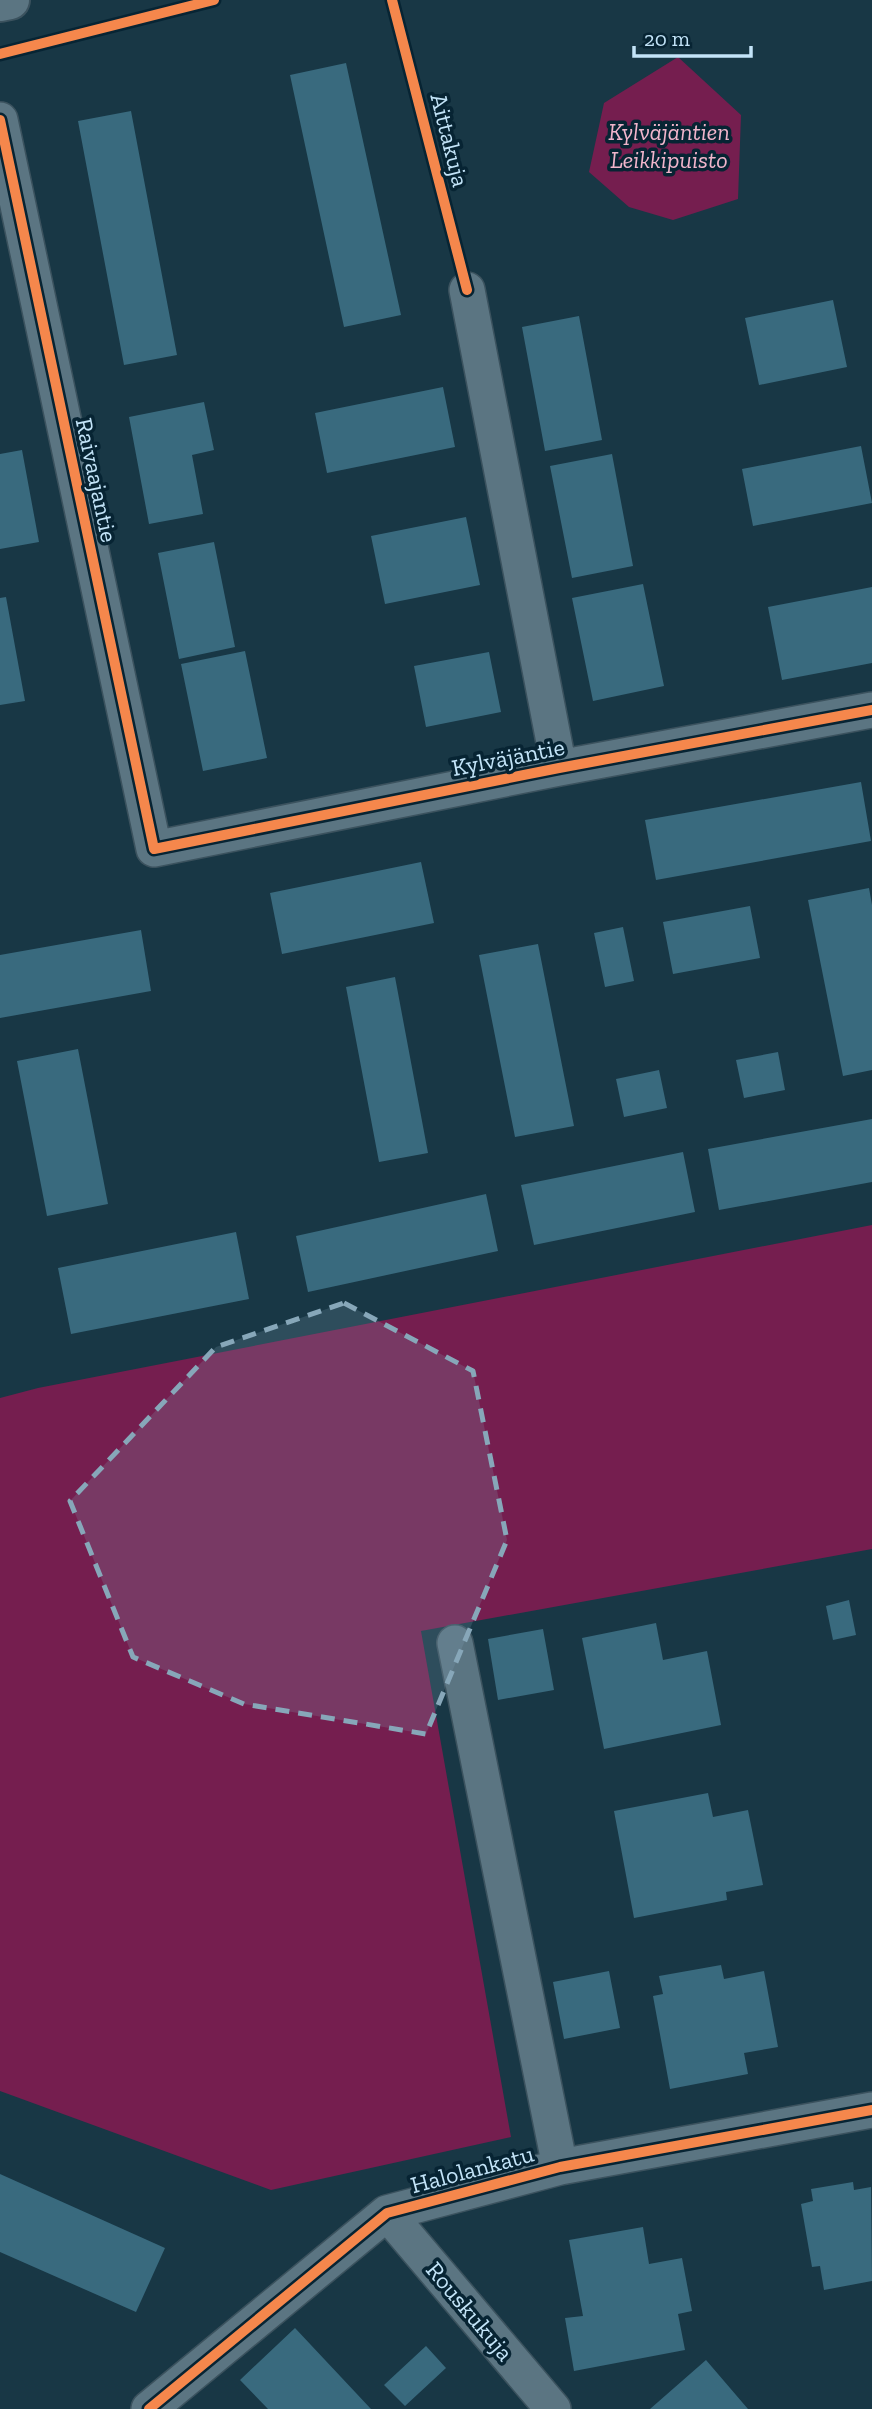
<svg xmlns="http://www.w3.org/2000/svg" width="872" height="2409" font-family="'Zilla Slab',serif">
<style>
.green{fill:#751e4f}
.building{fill:#396a7e}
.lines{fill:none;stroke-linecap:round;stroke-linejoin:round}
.street-casing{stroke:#3b525e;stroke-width:38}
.secondary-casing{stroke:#3b525e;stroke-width:42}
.street{stroke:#5b7582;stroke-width:35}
.secondary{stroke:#5b7582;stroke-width:38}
.cycleway-casing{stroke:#072433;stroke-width:15}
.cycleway{stroke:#f5874c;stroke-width:10}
.marked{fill:#87a7b9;fill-opacity:0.2;stroke:#87a7b9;stroke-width:5;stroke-dasharray:14 9;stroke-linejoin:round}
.labels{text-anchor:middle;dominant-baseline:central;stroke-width:7;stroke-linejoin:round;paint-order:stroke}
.park-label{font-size:24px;font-style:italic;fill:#f1b5cb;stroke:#072433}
.street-label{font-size:24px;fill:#c3e4f8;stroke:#072433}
</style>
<rect width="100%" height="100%" fill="#183745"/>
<!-- green -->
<path class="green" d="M678 57 741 115 738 199 673 220 629 207 589 172 604 103Z
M872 1225V1549L421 1631 511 2137 271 2190 0 2091V1398L38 1388Z"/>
<!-- building -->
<path class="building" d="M346 63 401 315 344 327 290 75Z
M131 111 177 355 124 365 78 121Z
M833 300 847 367 759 385 745 318Z
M579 316 602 440 545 451 522 327Z
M443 387 455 447 327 473 315 413Z
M204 402 214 450 192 455 203 514 149 524 129 417Z
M861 446 872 503 753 526 742 469Z
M22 450 39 542 0 549V454Z
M612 454 633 566 572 578 550 466Z
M466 517 480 585 385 604 371 536Z
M214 542 235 647 179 659 158 553Z
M643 584 664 686 593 701 572 598Z
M872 587V663L782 680 768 607Z
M6 597 25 701 0 705V598Z
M245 651 267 758 203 771 181 664Z
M489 652 501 712 426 727 414 666Z
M861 782 871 841 656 880 645 820Z
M421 862 434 923 282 954 270 893Z
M869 888 872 905V1070L843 1076 808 900Z
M750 906 760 958 673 974 663 922Z
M623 927 634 981 605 987 594 933Z
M141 930 151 991 0 1018V955Z
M538 944 574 1126 515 1137 479 955Z
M395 977 428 1153 379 1162 346 987Z
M78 1049 108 1204 47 1216 17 1061Z
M778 1052 785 1090 744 1098 736 1060Z
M659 1070 667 1108 624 1117 616 1079Z
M872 1119V1182L719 1210 708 1149Z
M683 1152 695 1212 534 1245 521 1185Z
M486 1194 498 1251 308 1292 296 1236Z
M236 1232 249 1299 71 1334 58 1268Z
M849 1600 856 1635 833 1640 826 1606Z
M656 1623 663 1660 707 1651 721 1725 604 1749 582 1638Z
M543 1629 554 1690 498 1700 488 1639Z
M708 1793 713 1817 748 1810 763 1885 726 1892 727 1900 634 1918 614 1811Z
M721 1965 724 1979 764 1971 778 2047 744 2053 748 2074 670 2089 653 1996 663 1994 659 1976Z
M609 1971 620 2028 564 2039 553 1982Z
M0 2174 165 2248 136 2312 0 2252Z
M853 2182 854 2190 871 2187 872 2281 824 2290 820 2266 812 2267 801 2204 813 2201 811 2189Z
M643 2227 649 2264 682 2258 692 2311 678 2314 685 2350 574 2371 565 2318 583 2316 569 2240Z
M295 2328 371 2409H268L240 2380Z
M426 2346 446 2368 405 2406 384 2385Z
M706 2360 748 2409H650Z"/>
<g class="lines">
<!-- street casing -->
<g class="street-casing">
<path id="street" d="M0 120 154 849 559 768 872 710
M467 290 559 768
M455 1643 560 2167
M387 2213 553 2409
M149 2409 387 2213 560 2167 872 2110"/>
</g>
<!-- secondary casing -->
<g class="secondary-casing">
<path id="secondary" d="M0 2 10 0"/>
</g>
<!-- street -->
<use href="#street" class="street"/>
<!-- secondary -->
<use href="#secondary" class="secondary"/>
<!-- cycleway casing -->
<g class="cycleway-casing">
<path id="cycleway" d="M392 0 467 290
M0 54 214 0
M0 120 154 849 559 768 872 710
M149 2409 387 2213 560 2167 872 2110"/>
</g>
<!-- cycleway -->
<use href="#cycleway" class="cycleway"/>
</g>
<!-- marked area -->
<path class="marked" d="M344 1303 473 1371 507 1540 426 1734 244 1704 133 1657 70 1501 216 1347Z"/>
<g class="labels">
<!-- park labels -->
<g class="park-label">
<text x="669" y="131">Kylväjäntien<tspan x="669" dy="28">Leikkipuisto</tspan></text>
</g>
<!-- street labels -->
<g class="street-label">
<text transform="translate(450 140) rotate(76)">Aittakuja</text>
<text transform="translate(97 480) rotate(78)">Raivaajantie</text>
<text transform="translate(508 757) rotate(-11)">Kylväjäntie</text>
<text transform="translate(472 2169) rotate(-15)">Halolankatu</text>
<text transform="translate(470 2311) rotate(50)">Rouskukuja</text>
</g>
</g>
<!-- scale -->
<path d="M634 46v10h117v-10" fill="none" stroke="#c3e4f8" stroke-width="3.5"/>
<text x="644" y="46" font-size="21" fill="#c3e4f8" stroke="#072433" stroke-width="5" paint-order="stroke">20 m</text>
</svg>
